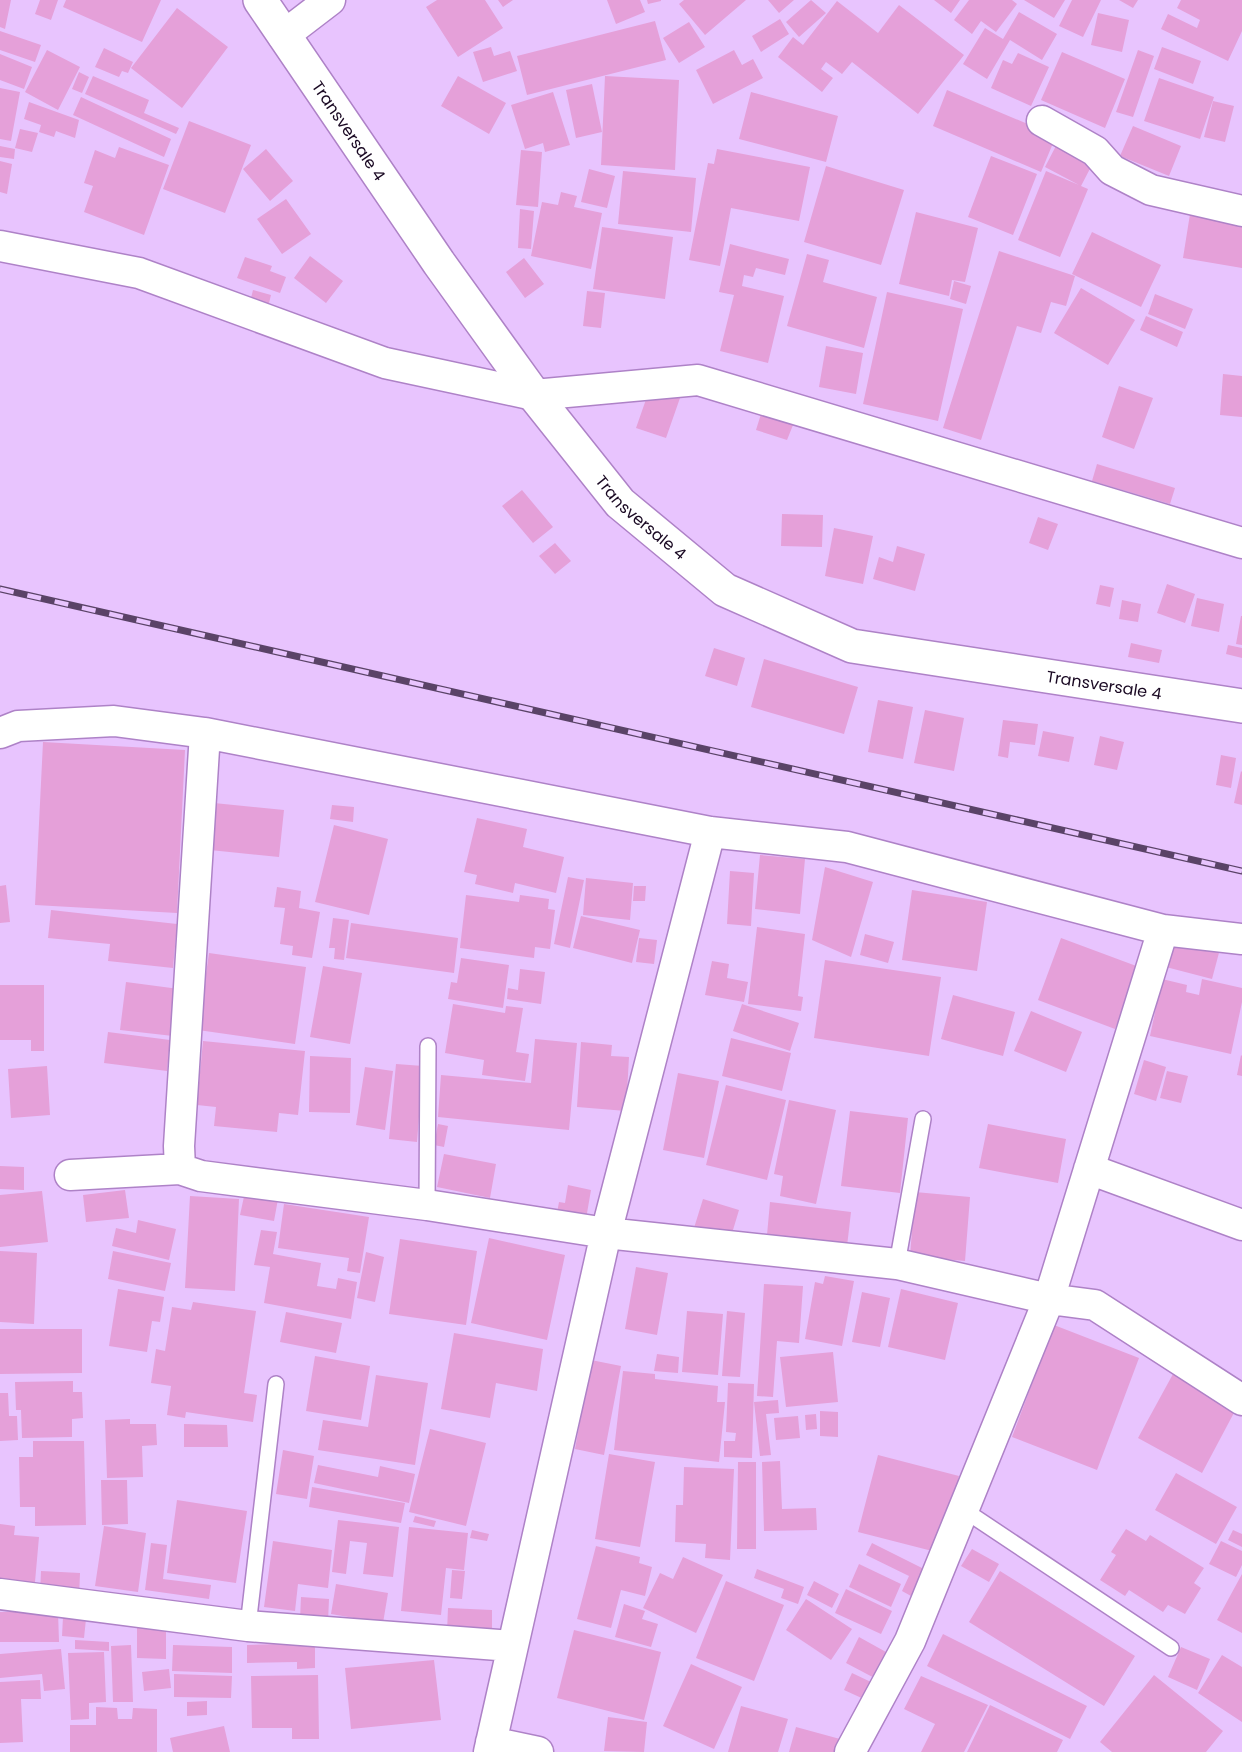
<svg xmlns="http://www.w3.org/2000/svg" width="1242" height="1752" font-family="Poppins,sans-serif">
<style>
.building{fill:#e5a0d9}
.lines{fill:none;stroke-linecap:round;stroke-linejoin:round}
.service-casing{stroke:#ae82c7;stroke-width:18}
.minor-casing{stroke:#ae82c7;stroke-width:33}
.secondary-casing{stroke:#ae82c7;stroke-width:36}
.service{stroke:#fff;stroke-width:15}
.minor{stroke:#fff;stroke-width:30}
.secondary{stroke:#fff;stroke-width:33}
.rail-casing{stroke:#5a4367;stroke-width:7}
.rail{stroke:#e8c4fe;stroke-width:4.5;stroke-dasharray:14;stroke-linecap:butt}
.labels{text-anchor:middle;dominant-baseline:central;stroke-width:6;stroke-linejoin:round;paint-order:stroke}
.street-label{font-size:16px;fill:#190822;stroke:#e8c4fe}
</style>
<rect width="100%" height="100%" fill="#e8c4fe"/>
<!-- building -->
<path class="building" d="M0 0H11L5 29 0 27Z
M40 0H58L51 20 35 14Z
M66 0H161L142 42 63 7Z
M437 0H485L503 28 458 57 426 7Z
M498 0H513L503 7Z
M607 0H640L645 12 616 24Z
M647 0H661V1L648 4Z
M684 0H746L705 35 679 4Z
M768 0H794L779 13Z
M811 0 826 13 799 37 786 22Z
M934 0H960L951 13Z
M969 0H1012L1017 4 996 32 981 21 972 34 954 20Z
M1024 0H1065L1054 18Z
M1072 0H1101L1083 37 1059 26Z
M1119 0H1138L1133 8Z
M1181 0H1242V31L1228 61 1161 29 1168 14 1197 28 1200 20 1177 8Z
M837 1 878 33 899 5 964 55 918 114 852 62 842 74 826 62 821 69 833 78 822 92 778 57 793 37 803 45Z
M177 8 228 47 182 108 131 68Z
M1019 12 1057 34 1042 60 1010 40 987 79 963 64 985 28 1003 39Z
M1098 13 1129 20 1122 52 1091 45Z
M780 19 789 34 761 52 752 36Z
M655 21 666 60 527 95 517 56Z
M689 22 705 47 679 63 663 38Z
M0 31 41 45 35 62 0 50Z
M491 47 494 56 510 51 517 71 483 82 473 52Z
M1162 47 1201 61 1193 84 1154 69Z
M104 48 133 62 128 73 122 71 119 77 95 67Z
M47 50 80 67 58 110 25 92Z
M734 50 742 65 753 59 763 78 713 104 696 70Z
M1138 50 1154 56 1133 117 1116 112Z
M1062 52 1125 79 1105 128 1041 100Z
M1018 53 1049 67 1031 106 991 88 1003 60 1012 64Z
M0 54 32 67 24 89 0 80Z
M79 72 89 77 82 93 72 89Z
M93 76 149 100 144 113 179 128 176 134 85 94Z
M458 76 506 103 489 134 441 106Z
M605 76 679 80 675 170 601 165Z
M1159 78 1214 97 1200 139 1144 121Z
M592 84 602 132 576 138 566 90Z
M0 88 20 92 11 141 0 139Z
M947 90 1056 136 1041 172 933 126Z
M553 92 570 145 545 152 543 143 525 149 511 105Z
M751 92 838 116 826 162 739 139Z
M81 97 171 139 164 157 73 115Z
M1213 101 1234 106 1225 142 1204 137Z
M29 102 79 120 75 138 56 131 54 137 39 132 41 125 24 119Z
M189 121 251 145 225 213 163 189Z
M1133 126 1181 146 1169 176 1120 156Z
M20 129 38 133 32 152 15 148Z
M1058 142 1094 161 1081 186 1088 189 1060 257 1018 240 1046 171 1079 185 1045 167Z
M0 146 15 149 14 159 0 157Z
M119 147 169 165 144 235 84 212 93 186 84 183 95 150 115 158Z
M266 149 293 181 270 201 243 169Z
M717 149 810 167 799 221 731 208 720 266 689 260 708 163 714 164Z
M521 150 542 152 538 207 516 205Z
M991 156 1037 174 1013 235 968 217Z
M0 161 12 164 7 194 0 192Z
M826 166 904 190 881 265 804 242Z
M589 169 615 176 607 208 581 202Z
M623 171 696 178 691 232 618 224Z
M561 192 577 196 574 207 602 213 591 269 531 256 542 202 558 205Z
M286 199 311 234 282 254 257 219Z
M520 209 534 211 531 249 518 248Z
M916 212 978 228 965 282 952 280 949 296 899 284Z
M1190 214 1242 221V268L1183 258Z
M602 227 673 237 665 299 593 289Z
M1092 232 1161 265 1141 307 1072 274Z
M730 244 789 259 785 275 756 268 753 277 744 275 742 286 784 296 768 363 720 351 734 295 719 292Z
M999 251 1075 276 1066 306 1051 302 1041 333 1017 326 981 440 943 428Z
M807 254 829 260 823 282 877 297 864 348 787 326Z
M310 256 343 281 326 303 294 278Z
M245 257 272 266 270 271 286 277 280 293 237 278Z
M524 258 544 284 525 298 506 272Z
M954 281 971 286 966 304 950 299Z
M1081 288 1135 320 1108 365 1054 333Z
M253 290 271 295 268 307 250 302Z
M587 291 605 293 601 328 583 326Z
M887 292 963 309 938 421 863 404Z
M1155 294 1193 309 1185 329 1148 314Z
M1146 316 1183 332 1177 347 1140 330Z
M826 346 863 353 856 394 819 387Z
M1223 374 1242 376V417L1220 415Z
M1119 386 1153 398 1134 449 1102 437Z
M650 388 680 398 666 438 636 428Z
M761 414 793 425 787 440 756 430Z
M1097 464 1175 488 1170 504 1092 481Z
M522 490 553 527 533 543 502 506Z
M782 514 823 515 822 547 781 546Z
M1038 517 1058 524 1048 550 1029 543Z
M834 528 873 536 863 584 825 576Z
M555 543 571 561 555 574 539 556Z
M897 546 925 554 915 591 873 579 879 557 893 562Z
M1167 584 1195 594 1185 623 1157 613Z
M1100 585 1114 588 1110 607 1096 604Z
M1197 598 1224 604 1219 632 1191 626Z
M1122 600 1141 604 1138 622 1119 619Z
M1241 616H1242V645L1236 644Z
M1131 643 1162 650 1159 663 1128 657Z
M1228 645 1242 648V658L1226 654Z
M714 648 745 658 737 686 705 676Z
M764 659 858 687 844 734 751 707Z
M878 700 913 707 903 759 868 752Z
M925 710 964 718 954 771 914 763Z
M1003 720 1038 724 1035 745 1010 742 1008 758 998 756Z
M1043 731 1074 737 1069 762 1038 756Z
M1100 736 1124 742 1117 770 1094 765Z
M43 742 185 750 177 913 35 905Z
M1221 755 1236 758 1231 788 1216 785Z
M1241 771 1242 772V805L1234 803Z
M214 803 284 810 279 857 210 850Z
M332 805 354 807 353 822 330 819Z
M477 818 527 829 523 847 564 857 556 893 515 883 513 893 475 884 477 875 464 872Z
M334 825 388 839 369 915 315 902Z
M760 855 805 859 800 914 755 909Z
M825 867 873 882 851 957 812 940Z
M730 871 754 873 751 926 727 924Z
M568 877 584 880 570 948 554 944Z
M586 878 633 883 630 920 583 915Z
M6 885 10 922 0 923V886Z
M634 886H646L645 901H633Z
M277 887 301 891 299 908 320 912 312 958 292 955 293 946 280 944 285 908 274 907Z
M912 890 987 902 977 971 902 960Z
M466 895 519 902 520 895 549 899 548 909 555 910 550 949 535 947 534 958 460 948Z
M51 910 177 924 173 968 108 961 110 944 48 938Z
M581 916 640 930 632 963 573 948Z
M333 918 349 920 344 960 334 959 335 948H329Z
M351 923 458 938 454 973 346 958Z
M757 927 805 934 798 996 803 997 801 1011 748 1004Z
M865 934 894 942 888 963 860 955Z
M1174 937 1220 949 1212 979 1166 967Z
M639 938 657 940 654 964 636 962Z
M1061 938 1139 967 1115 1029 1038 1000Z
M209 953 306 967 295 1044 198 1030Z
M461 958 509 965 503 1008 448 999 451 982 457 983Z
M825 960 941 977 929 1056 814 1038Z
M712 961 729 964 727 978 748 982 744 1002 705 995Z
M323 966 362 973 350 1044 310 1037Z
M520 969 545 972 541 1004 507 999 508 988 518 990Z
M1162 979 1187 985 1186 992 1199 995 1202 979 1242 988V1002L1231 1054 1150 1036Z
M126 982 179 989 173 1036 120 1030Z
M0 985H44V1051H31V1040H0Z
M953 995 1015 1012 1003 1056 941 1039Z
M453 1004 505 1013 506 1006 523 1008 516 1052 529 1054 525 1081 482 1075 484 1060 445 1053Z
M742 1004 799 1023 790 1051 733 1031Z
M1031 1011 1082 1032 1066 1072 1014 1051Z
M108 1032 170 1040 167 1071 104 1063Z
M731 1038 791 1053 782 1091 722 1076Z
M535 1039 577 1043 569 1130 438 1117 441 1075 531 1083Z
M203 1041 305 1051 298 1115 279 1113 277 1132 214 1126 216 1107 197 1105Z
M581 1042 612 1045 611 1056 629 1057 626 1111 577 1107Z
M1241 1055 1242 1056V1076L1237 1075Z
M310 1056 351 1058 350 1113 309 1112Z
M1144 1060 1166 1067 1156 1101 1134 1094Z
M396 1064 423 1066 417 1142 389 1139Z
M47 1066 50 1115 11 1118 8 1069Z
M365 1067 393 1071 385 1130 356 1125Z
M1167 1071 1188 1076 1181 1103 1160 1098Z
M678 1073 719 1081 704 1158 663 1150Z
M726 1085 786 1100 767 1180 706 1165Z
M789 1100 836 1110 816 1204 780 1196 783 1176 774 1174Z
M850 1111 908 1118 900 1193 841 1186Z
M438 1124 448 1126 444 1147 434 1145Z
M988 1124 1066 1139 1058 1183 979 1168Z
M444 1154 496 1164 490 1198 437 1187Z
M0 1166 24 1167V1190L0 1189Z
M568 1185 591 1190 586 1219 557 1213 559 1202 565 1203Z
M125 1190 129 1218 86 1222 83 1195Z
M42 1191 48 1242 0 1247V1195Z
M245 1192 278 1199 274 1221 240 1215Z
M915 1192 970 1197 965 1261 910 1256Z
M190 1196 239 1199 235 1291 185 1288Z
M703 1199 739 1210 730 1240 694 1228Z
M770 1202 851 1212 846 1255 766 1246Z
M284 1204 369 1217 360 1273 347 1271 349 1258 278 1248Z
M138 1220 176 1229 169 1260 112 1246 116 1228 136 1233Z
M261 1230 277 1232 273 1254 321 1263 317 1286 336 1289 338 1278 357 1282 351 1319 264 1303 270 1267 254 1265Z
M489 1238 565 1255 547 1340 471 1323Z
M400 1239 477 1251 466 1325 389 1314Z
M0 1251 37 1253 34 1324 0 1322Z
M113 1251 171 1263 165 1291 108 1279Z
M366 1252 384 1257 375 1302 357 1298Z
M636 1267 668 1273 657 1335 625 1329Z
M825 1276 854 1281 842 1346 805 1339 815 1282 823 1284Z
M764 1284 803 1286 799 1343 777 1341 773 1397 757 1396Z
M118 1289 164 1297 160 1322 152 1321 147 1352 109 1346Z
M901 1289 958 1303 945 1360 888 1347Z
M862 1292 890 1298 880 1347 852 1342Z
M193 1302 256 1311 244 1393 257 1395 253 1422 186 1412 185 1418 167 1415 171 1386 151 1383 156 1349 165 1351 172 1307 191 1310Z
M687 1311 723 1314 718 1375 682 1372Z
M727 1311 745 1313 740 1377 722 1376Z
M286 1312 342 1323 336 1353 280 1342Z
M1054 1325 1139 1358 1097 1470 1012 1437Z
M0 1329H82V1373L0 1374Z
M454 1333 543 1349 537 1391 496 1383 490 1418 441 1409Z
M833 1352 838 1402 786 1407 780 1357Z
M657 1354 679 1357 678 1373 654 1371Z
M315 1356 370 1366 361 1420 306 1411Z
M591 1360 621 1366 604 1455 575 1449Z
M623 1371 655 1374V1379L718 1386 717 1402H725L719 1462 614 1450Z
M1173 1374 1236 1409 1202 1473 1138 1438Z
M376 1375 428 1383 415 1465 318 1450 323 1420 368 1427Z
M73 1381V1392H82L83 1418 72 1419V1437L22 1438 21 1410H16L15 1382Z
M728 1383 754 1384 752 1458 724 1457V1441H735L736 1433 726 1432Z
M0 1393H8L9 1416H17L18 1440 0 1441Z
M778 1400 779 1413 766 1414 771 1455 760 1456 754 1402Z
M820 1411 838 1412V1437L820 1436Z
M816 1414 817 1429 806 1430 805 1415Z
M798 1416 800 1438 776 1440 774 1418Z
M130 1419V1424H156L157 1445 142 1446 143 1477 107 1478 105 1420Z
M184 1424 227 1425 228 1447H184Z
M430 1429 486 1443 466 1526 409 1512Z
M33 1441H84L86 1525 35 1526V1507H20L19 1457H33Z
M283 1450 314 1456 307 1499 276 1494Z
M609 1454 655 1462 640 1547 595 1539Z
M878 1455 959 1476 940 1553 858 1532Z
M780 1461 782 1509 816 1508 817 1530 764 1531 762 1462Z
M738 1462H756V1549H737Z
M318 1465 378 1477 380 1466 415 1474 409 1503 314 1483Z
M684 1467 734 1469 730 1560 705 1558 706 1544 675 1542 676 1505H683Z
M1176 1473 1237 1507 1216 1544 1155 1510Z
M101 1480H127L128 1524 102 1525Z
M312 1487 405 1503 401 1523 309 1507Z
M177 1500 247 1511 236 1583 167 1573Z
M415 1516 436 1521 434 1527 413 1522Z
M338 1520 399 1527 393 1577 363 1574 367 1543 350 1541 346 1574 332 1572Z
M0 1524 15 1526 14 1535 39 1537 34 1593 0 1590Z
M104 1526 146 1533 138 1592 95 1586Z
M409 1527 468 1533 464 1570 446 1568 441 1615 401 1611Z
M1126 1529 1146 1541 1150 1535 1204 1568 1194 1583 1201 1588 1185 1614 1168 1605 1163 1612 1129 1590 1125 1596 1100 1580 1116 1555 1111 1552Z
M472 1530 489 1534 487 1541 470 1538Z
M1233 1530 1242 1534V1547L1228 1540Z
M273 1541 332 1550 328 1588 298 1584 295 1611 264 1607Z
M1221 1541 1242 1551V1565L1236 1577 1209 1564Z
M151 1543 167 1545 163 1579 211 1585 209 1599 145 1590Z
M872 1543 924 1569 911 1596 902 1591 909 1576 866 1555Z
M596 1546 640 1557 639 1563 652 1567 645 1596 621 1590 611 1628 577 1619Z
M972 1549 999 1564 989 1582 961 1566Z
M683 1557 723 1575 696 1633 643 1608 660 1573 673 1579Z
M859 1564 901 1584 891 1607 849 1587Z
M757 1569 804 1587 798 1604 781 1598 784 1589 754 1578Z
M452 1570 465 1571 462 1599 450 1598Z
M41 1571 80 1573 79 1597 40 1595Z
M1000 1571 1135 1656 1104 1706 969 1622Z
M1242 1574V1633L1217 1620Z
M726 1581 784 1605 754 1681 696 1658Z
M814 1581 839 1594 832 1608 807 1595Z
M336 1584 388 1593 383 1623 331 1614Z
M846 1589 892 1611 881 1634 835 1613Z
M301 1597 329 1599 328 1622 300 1620Z
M806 1599 852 1629 831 1660 786 1630Z
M624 1604 645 1611 642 1619 658 1624 651 1647 615 1637Z
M448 1608 492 1610V1633L447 1632Z
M0 1612H58L59 1642H0Z
M63 1617 86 1619 84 1638 62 1636Z
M137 1624 166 1625V1659L137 1658Z
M574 1630 661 1652 644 1720 557 1698Z
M943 1634 1087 1706 1070 1739 927 1666Z
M859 1637 895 1657 882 1682 846 1663Z
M75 1640 109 1642V1651L75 1649Z
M315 1643V1668L297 1669V1662L247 1663V1645Z
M131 1645 133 1702H113L111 1646Z
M173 1645 232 1647V1673L172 1671Z
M1181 1647 1210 1659 1197 1690 1168 1677Z
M61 1649 65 1689 44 1691 42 1674 0 1678V1654Z
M104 1652 106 1702 89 1703V1719L71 1720 68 1653Z
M1222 1655 1242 1667V1722L1198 1693Z
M434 1660 441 1720 351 1729 345 1668Z
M691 1664 742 1687 714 1749 663 1726Z
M169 1669 171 1688 144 1691 142 1672Z
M852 1673 873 1683 866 1700 844 1690Z
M174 1674 232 1676 231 1698 174 1697Z
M318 1675 319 1739H292V1728H252L251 1676Z
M1154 1675 1223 1731 1206 1752H1112L1100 1742Z
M921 1676 988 1705 964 1752H921L935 1724 904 1709Z
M40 1680 41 1699H21L23 1742 0 1743V1682Z
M207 1701V1715L187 1716V1702Z
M990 1705 1063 1740 1057 1752H967Z
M741 1706 788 1719 778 1752H728Z
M96 1707 117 1708 118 1719H132L133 1708 157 1709V1752H70V1725H96Z
M608 1717 647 1722 644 1752 604 1751Z
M224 1726 230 1752H173L170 1738Z
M796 1727 840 1739 837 1752H789Z"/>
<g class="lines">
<!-- service casing -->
<g class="service-casing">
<path id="service" d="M427 1205 428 1046
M897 1264 923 1119
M964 1510 1171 1648
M248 1626 276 1384"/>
</g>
<!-- minor casing -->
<g class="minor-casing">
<path id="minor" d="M283 36 330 0
M1042 121 1095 151 1112 170 1151 190 1242 211
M0 246 139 273 385 363 534 395 698 380 1242 543
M0 733 18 726 114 721 205 733 710 832 847 847 1163 930 1242 939
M205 733 179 1146 180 1169 201 1176 427 1205 606 1233 897 1264 1049 1299 1095 1305 1242 1400
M1089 1169 1242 1225
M70 1175 180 1169
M0 1594 248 1626 512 1646
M491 1742 538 1752
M489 1752 606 1233 710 832
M850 1752 910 1641 1049 1299 1163 930"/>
</g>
<!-- secondary casing -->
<g class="secondary-casing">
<g id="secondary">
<path id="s1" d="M260 0 439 263 534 395 620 503 725 590 852 646 1242 706"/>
</g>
</g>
<!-- service -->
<use href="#service" class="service"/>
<!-- minor -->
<use href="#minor" class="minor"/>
<!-- secondary -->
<use href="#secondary" class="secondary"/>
<!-- rail casing -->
<g class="rail-casing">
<path id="rail" d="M0 589 1242 871"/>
</g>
<!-- rail -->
<use href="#rail" class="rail"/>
</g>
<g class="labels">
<!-- street labels -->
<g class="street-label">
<text stroke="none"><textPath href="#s1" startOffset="158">Transversale 4</textPath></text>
<text stroke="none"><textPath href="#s1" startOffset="644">Transversale 4</textPath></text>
<text stroke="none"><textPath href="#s1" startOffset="1149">Transversale 4</textPath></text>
</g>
</g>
</svg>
